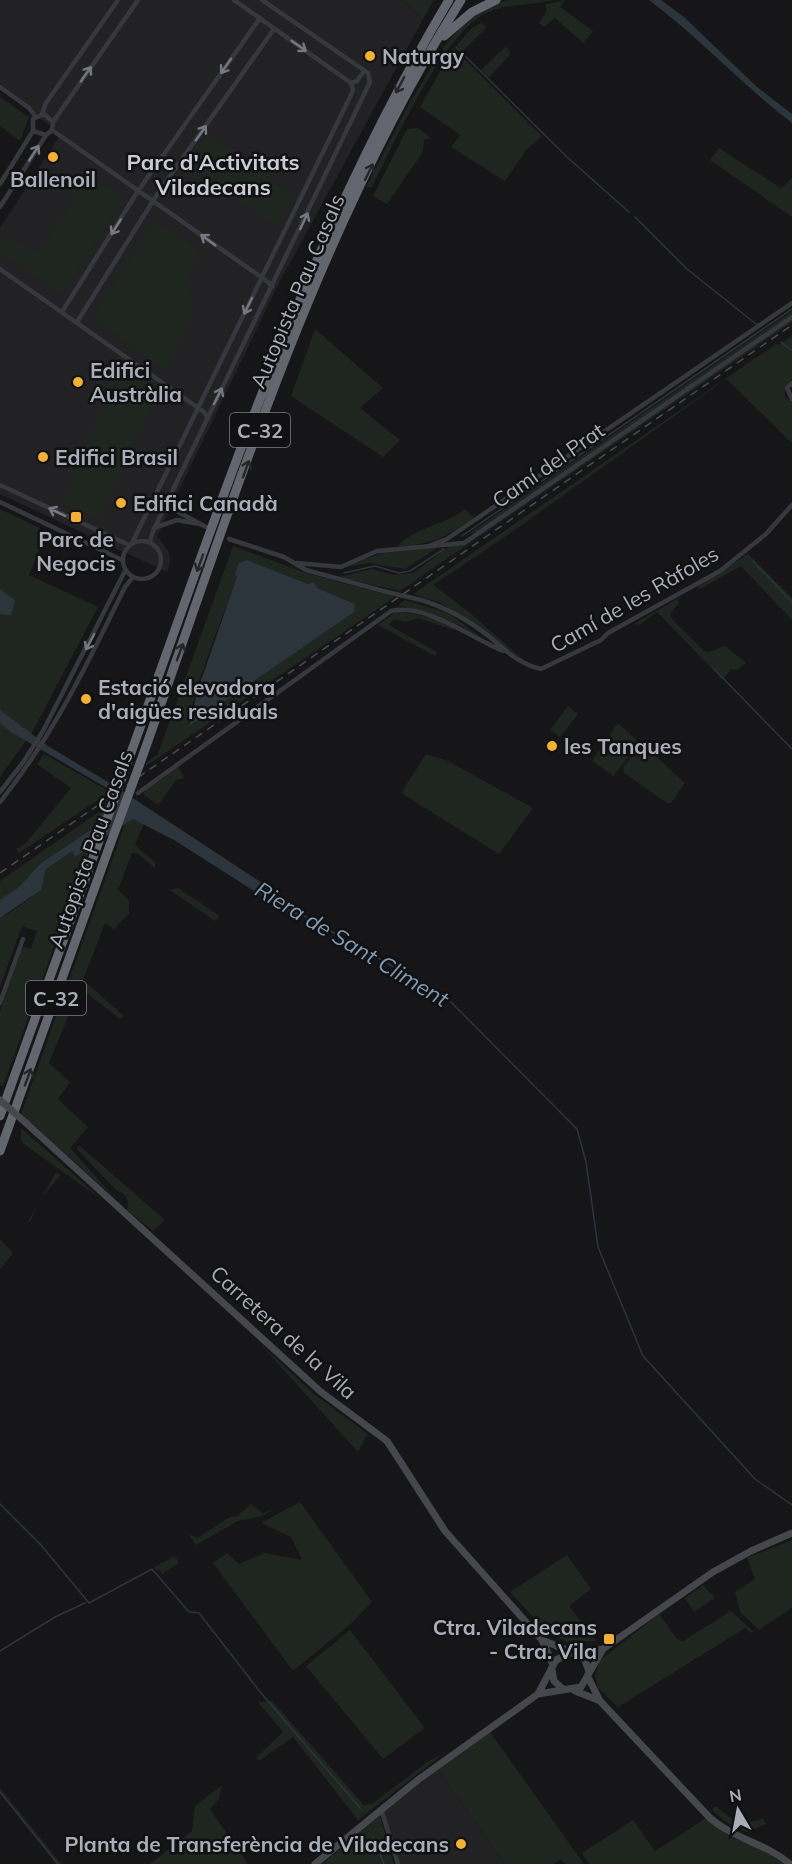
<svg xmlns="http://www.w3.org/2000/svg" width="792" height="1864" font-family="Mulish,sans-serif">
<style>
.built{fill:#222225}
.green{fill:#1e261f;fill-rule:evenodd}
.water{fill:#2c353c}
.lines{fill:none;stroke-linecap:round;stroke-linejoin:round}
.stream{stroke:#2c353c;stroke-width:1.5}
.street{stroke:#37383d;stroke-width:4.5}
.secondary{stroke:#45474d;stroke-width:7}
.highway{stroke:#63666e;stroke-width:9}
.rail{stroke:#4a4c52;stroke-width:1.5;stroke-dasharray:8 6;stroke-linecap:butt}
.street-bridge{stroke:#37383d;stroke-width:4.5}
.secondary-bridge{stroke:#45474d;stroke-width:7}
.highway-bridge{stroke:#63666e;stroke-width:9}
.oneway{stroke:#757881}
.oneway2{stroke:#26262a}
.poi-dot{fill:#f2b134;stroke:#111113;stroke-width:2}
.labels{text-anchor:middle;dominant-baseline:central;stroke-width:5;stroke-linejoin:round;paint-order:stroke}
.shield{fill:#111113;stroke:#7b7e86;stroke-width:1.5}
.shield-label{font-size:20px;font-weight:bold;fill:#a8adb8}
.poi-label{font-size:21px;font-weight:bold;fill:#a8adb8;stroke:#111113;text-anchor:start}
.street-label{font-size:21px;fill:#a8adb8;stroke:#111113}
.neighbourhood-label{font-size:22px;font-weight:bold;fill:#c9ccd4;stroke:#111113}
.water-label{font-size:22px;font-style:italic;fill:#7f9bb3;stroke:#111113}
</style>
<rect width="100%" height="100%" fill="#161618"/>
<!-- built -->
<path class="built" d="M0 0H402L423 19 278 285 157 536 169 552 170 563 167 572 0 494V228L61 134 0 89Z
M438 1769 505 1864H399L383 1811Z"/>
<!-- green -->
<path class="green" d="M402 0H434L423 19Z
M511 0H553C531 6 507 3 486 13 442 35 395 142 372 187H366L410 102 445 45 470 17 498 2Z
M565 0 560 7 593 31 583 43 555 18 544 27 539 23 547 11 545 5Z
M481 23 487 27 462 52 457 45 471 29Z
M506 46 510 52 509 56 489 78 481 70Z
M453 48 542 136 526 150 505 181 451 147 460 135 420 107Z
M0 97 29 117 20 141 0 126Z
M418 128 431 138 424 140 423 152 387 204 373 196 407 129Z
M208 134 293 196 277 227 188 168Z
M719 148 781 188 792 178V217L710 160Z
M90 174 126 198 62 294 0 253V242L5 234 37 254Z
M155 219 201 253 189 278 193 316 166 372 92 317Z
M792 311V315L478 531 467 535Z
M792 319V322L400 591 339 577 372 569 394 575 413 573 450 546 464 545Z
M315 329 383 388 360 408 400 440 383 457 291 396Z
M792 336V379L785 388V397L792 401V443L726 379 512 532 433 585 469 612 525 661 441 603 413 594 776 344 778 345Z
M124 371 160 391 99 519 63 504 108 390 117 387Z
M0 509 40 528 38 533 41 545 29 575 98 607 33 731 0 777Z
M465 509 474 518C443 539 435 543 397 547 410 529 446 525 465 509Z
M233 546 306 573 395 597 146 766V763L158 754ZM247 560 308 584 314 582 316 588 355 604 353 612 189 726C186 708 235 580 247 560Z
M437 548 405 569 369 563 345 567 386 551Z
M748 554 792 598V620L741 566 700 589 697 587Z
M677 599 679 603 670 614 672 619 704 651 709 652 725 646 746 663 737 670 731 669 723 680 657 612 639 625 635 623Z
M405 600 448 613 486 641 459 625 398 605Z
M397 611 429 617 456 629H451L418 618 406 622 394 619 389 625 437 652 435 656 378 625Z
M568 706 578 714 560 737 550 730Z
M618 723 640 743 613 776 592 761Z
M644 745 685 783 671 803H667L624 773 623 767 640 746Z
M44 754 110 792 19 853 16 849 26 843 71 788 37 764Z
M426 754 448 761 533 808 499 854 401 793Z
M178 766 184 778 176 780 158 805 143 794 146 788Z
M103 809 98 825 41 863 25 887 0 904V881Z
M133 819 144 823 135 845 155 862V868L137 853H132L118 890 129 900V914L114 929 105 923 83 980 124 1016 120 1019 80 988 49 1063 70 1082 58 1099 88 1127 70 1148 114 1197 21 1114 126 821Z
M91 846 3 1086 0 1085V1011L21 950 25 947 31 949 37 931 22 926 0 987V918C20 906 44 894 46 869L73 850 75 857Z
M178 888 220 916 215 921 170 890Z
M21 1128 101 1199 21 1142Z
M79 1145 165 1220 153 1231 127 1210C129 1199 127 1194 116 1190L77 1149Z
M56 1172 61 1175 41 1198 30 1222H28Z
M0 1239 13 1253 0 1269Z
M261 1345 314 1394 368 1434 358 1452Z
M300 1502 372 1602 353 1622 293 1671 213 1563 227 1553 239 1564 265 1553 302 1560 291 1537 261 1523Z
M251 1504 263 1513 273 1509 263 1516 238 1521 196 1545 188 1534 197 1538 230 1517H236Z
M792 1540V1608L759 1630 740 1612 735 1592 755 1579 747 1558Z
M567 1555 591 1589 569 1606 596 1641 567 1642 543 1628 510 1592Z
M175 1556 179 1563 162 1574 159 1569 156 1570 154 1567Z
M703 1585 715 1598 694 1612 685 1598Z
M731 1611 753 1631 751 1633 745 1628 618 1707 598 1688 595 1676 600 1660 659 1614 677 1639 683 1641Z
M350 1630 425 1728 383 1759 306 1666Z
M272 1701 364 1805 373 1803 429 1761 446 1752 358 1820 293 1737 259 1761 256 1758 283 1732 258 1702Z
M490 1732 584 1864H565L561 1859 553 1864H505L438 1769Z
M222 1785 219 1799 210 1809 248 1864H150L192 1831 195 1806Z
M0 1788 59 1861 62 1864H56L0 1792Z
M716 1806C732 1820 742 1827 763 1818L766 1824 754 1829 753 1833C736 1829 724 1822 712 1810Z
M380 1816 394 1864H322Z
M706 1818 730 1837 758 1847 784 1864H589L582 1853 633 1820 655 1851Z"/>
<!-- water -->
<path class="water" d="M649 0H661L684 17 757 87 792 114V123C742 85 700 38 649 0Z
M247 560 308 584 314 582 317 588 355 604 354 612 189 726 198 689 237 577 235 574 239 563Z
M0 589 15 600 11 615 0 614Z
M0 710 48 746 113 785 303 910 298 919 174 840 133 819 75 857 72 851 46 869 41 890 0 918V900L19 887 41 863 98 825 103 809 111 801 110 790 11 732 0 723Z"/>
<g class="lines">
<!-- stream -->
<path class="stream" d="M456 47 567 157 629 212
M635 217 687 269 756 324
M781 342 792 351
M462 536 792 309
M753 561 792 602
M344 573 375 566 399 573 410 571 444 549
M714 669 792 749
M299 913 445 996 577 1129 586 1162 598 1247 643 1356 755 1479 792 1505
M0 1504 41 1545 89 1603 152 1569 189 1612 199 1613 261 1693 361 1809
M0 1651 55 1617 85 1603
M0 1792 58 1864
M373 1837 384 1864"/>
<!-- street -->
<path class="street" d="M234 0 351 83
M351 83 357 81 364 71
M0 87 29 108 35 116
M42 114 46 103 118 0
M52 130 268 282 272 287
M46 135 33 131V119L44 114 53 122
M0 184 33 131
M0 207 46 135 52 130 53 122 138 0
M0 269 204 412 208 418
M62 312 138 191 260 18
M77 322 158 193 274 29
M792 383 787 388 792 399
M0 485 129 545
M0 502 122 560
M165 505 206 527
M154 528 177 520 200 524
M229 539 284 557 306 570 387 592
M123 560a19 19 0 1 1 38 0a19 19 0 1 1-38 0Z
M150 542 153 531 370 82 368 73 262 0
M132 543 350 97 353 90 351 83
M431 545 447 539 792 303
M297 563 341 567 377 551 464 543 792 317
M421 600C445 607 471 622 491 638 507 652 520 664 541 669L601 640 608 633 720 571 766 534 792 505
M0 792 24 761 43 731 125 571
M138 793 391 611C426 603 471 638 503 651
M0 802C53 736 88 663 125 587L133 577
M0 1003 23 939
M381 1809 398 1864"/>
<!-- secondary -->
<path class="secondary" d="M26 1123 321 1392 387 1441 445 1531 542 1640 553 1665
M542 1640 576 1654 603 1649 713 1572 751 1551 792 1533
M576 1654 585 1660 589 1672
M552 1670 554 1681 563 1689
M588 1677 600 1701 710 1818C734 1839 765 1843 790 1864
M575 1691 598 1700
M538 1694 581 1687 603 1649
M315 1864 419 1779 538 1694 556 1660 570 1653"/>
<!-- highway -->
<path class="highway" d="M444 36 472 12 496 0
M127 764C221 504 306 239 449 0
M139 766C232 507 313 235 461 0
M0 1116 99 841
M0 1151 110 845"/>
<!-- rail -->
<path class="rail" d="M0 873 792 325"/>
<!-- street-bridge -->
<path class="street-bridge" d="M387 592 421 600"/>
<!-- secondary-bridge -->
<path class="secondary-bridge" d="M0 1100 26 1123"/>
<!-- highway-bridge -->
<path class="highway-bridge" d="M99 841 127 764
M110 845 139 766"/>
</g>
<!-- one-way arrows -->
<defs><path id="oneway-shaft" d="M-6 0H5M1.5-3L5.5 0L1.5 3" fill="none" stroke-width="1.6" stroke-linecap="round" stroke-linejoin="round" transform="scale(1.5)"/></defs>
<g class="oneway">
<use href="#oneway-shaft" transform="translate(299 46) rotate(35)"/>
<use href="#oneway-shaft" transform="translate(226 66) rotate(125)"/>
<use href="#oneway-shaft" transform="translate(86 74) rotate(-55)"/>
<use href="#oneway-shaft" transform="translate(201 133) rotate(-55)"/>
<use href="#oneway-shaft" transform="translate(34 153) rotate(-57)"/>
<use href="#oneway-shaft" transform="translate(304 221) rotate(-65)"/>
<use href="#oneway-shaft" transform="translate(116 227) rotate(122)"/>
<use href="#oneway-shaft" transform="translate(208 240) rotate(-144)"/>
<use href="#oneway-shaft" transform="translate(248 306) rotate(116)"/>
<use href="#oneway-shaft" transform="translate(218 396) rotate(-64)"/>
<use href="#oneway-shaft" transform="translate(57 512) rotate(-155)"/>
<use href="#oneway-shaft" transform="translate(90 642) rotate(118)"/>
</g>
<g class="oneway2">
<use href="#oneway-shaft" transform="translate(400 85) rotate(118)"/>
<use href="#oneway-shaft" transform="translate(369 172) rotate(-64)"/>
<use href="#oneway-shaft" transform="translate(246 469) rotate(-70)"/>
<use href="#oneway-shaft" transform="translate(200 563) rotate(110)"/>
<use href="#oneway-shaft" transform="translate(180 652) rotate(-70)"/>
<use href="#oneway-shaft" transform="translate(28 1077) rotate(-70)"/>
</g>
<!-- markers -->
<g class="poi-dot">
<circle cx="370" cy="56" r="6"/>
<circle cx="53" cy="157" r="6"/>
<circle cx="78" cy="382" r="6"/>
<circle cx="43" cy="457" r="6"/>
<circle cx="121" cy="503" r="6"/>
<rect x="70" y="511" width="12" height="12" rx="3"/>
<circle cx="86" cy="699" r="6"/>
<circle cx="552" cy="746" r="6"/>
<rect x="603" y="1633" width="12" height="12" rx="3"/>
<circle cx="461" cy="1844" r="6"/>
</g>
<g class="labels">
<!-- shield labels -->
<g class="shield">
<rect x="230" y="413" width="60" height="34" rx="4.5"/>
<rect x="26" y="981" width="60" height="34" rx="4.5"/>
</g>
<g class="shield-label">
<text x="260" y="430">C-32</text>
<text x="56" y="998">C-32</text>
</g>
<!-- poi labels -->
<g class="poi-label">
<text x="382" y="56">Naturgy</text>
<text x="53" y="179" text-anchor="middle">Ballenoil</text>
<text x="90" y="370">Edifici<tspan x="90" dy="24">Austràlia</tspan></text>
<text x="55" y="457">Edifici Brasil</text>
<text x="133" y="503">Edifici Canadà</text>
<text x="76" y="539" text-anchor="middle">Parc de<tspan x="76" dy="24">Negocis</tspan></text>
<text x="98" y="687">Estació elevadora<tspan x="98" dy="24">d'aigües residuals</tspan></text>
<text x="564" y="746">les Tanques</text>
<text x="597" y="1627" text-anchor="end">Ctra. Viladecans<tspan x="597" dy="24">- Ctra. Vila</tspan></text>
<text x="449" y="1844" text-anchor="end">Planta de Transferència de Viladecans</text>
</g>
<!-- street labels -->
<g class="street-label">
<text transform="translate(297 291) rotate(-67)">Autopista Pau Casals</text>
<text transform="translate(548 465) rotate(-35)">Camí del Prat</text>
<text transform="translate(634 599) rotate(-30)">Camí de les Ràfoles</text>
<text transform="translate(90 849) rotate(-70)">Autopista Pau Casals</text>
<text transform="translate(284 1332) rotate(42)">Carretera de la Vila</text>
</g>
<!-- neighbourhood labels -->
<g class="neighbourhood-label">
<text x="213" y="162">Parc d'Activitats<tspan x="213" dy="25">Viladecans</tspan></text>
</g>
<!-- water labels -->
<g class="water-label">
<text transform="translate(352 944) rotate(31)">Riera de Sant Climent</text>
</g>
</g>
<!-- north arrow -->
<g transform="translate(738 1810) rotate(350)" stroke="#111113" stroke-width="4.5" paint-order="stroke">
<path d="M0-4.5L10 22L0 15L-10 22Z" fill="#a8adb8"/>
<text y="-9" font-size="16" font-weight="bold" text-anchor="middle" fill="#a8adb8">N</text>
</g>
</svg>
